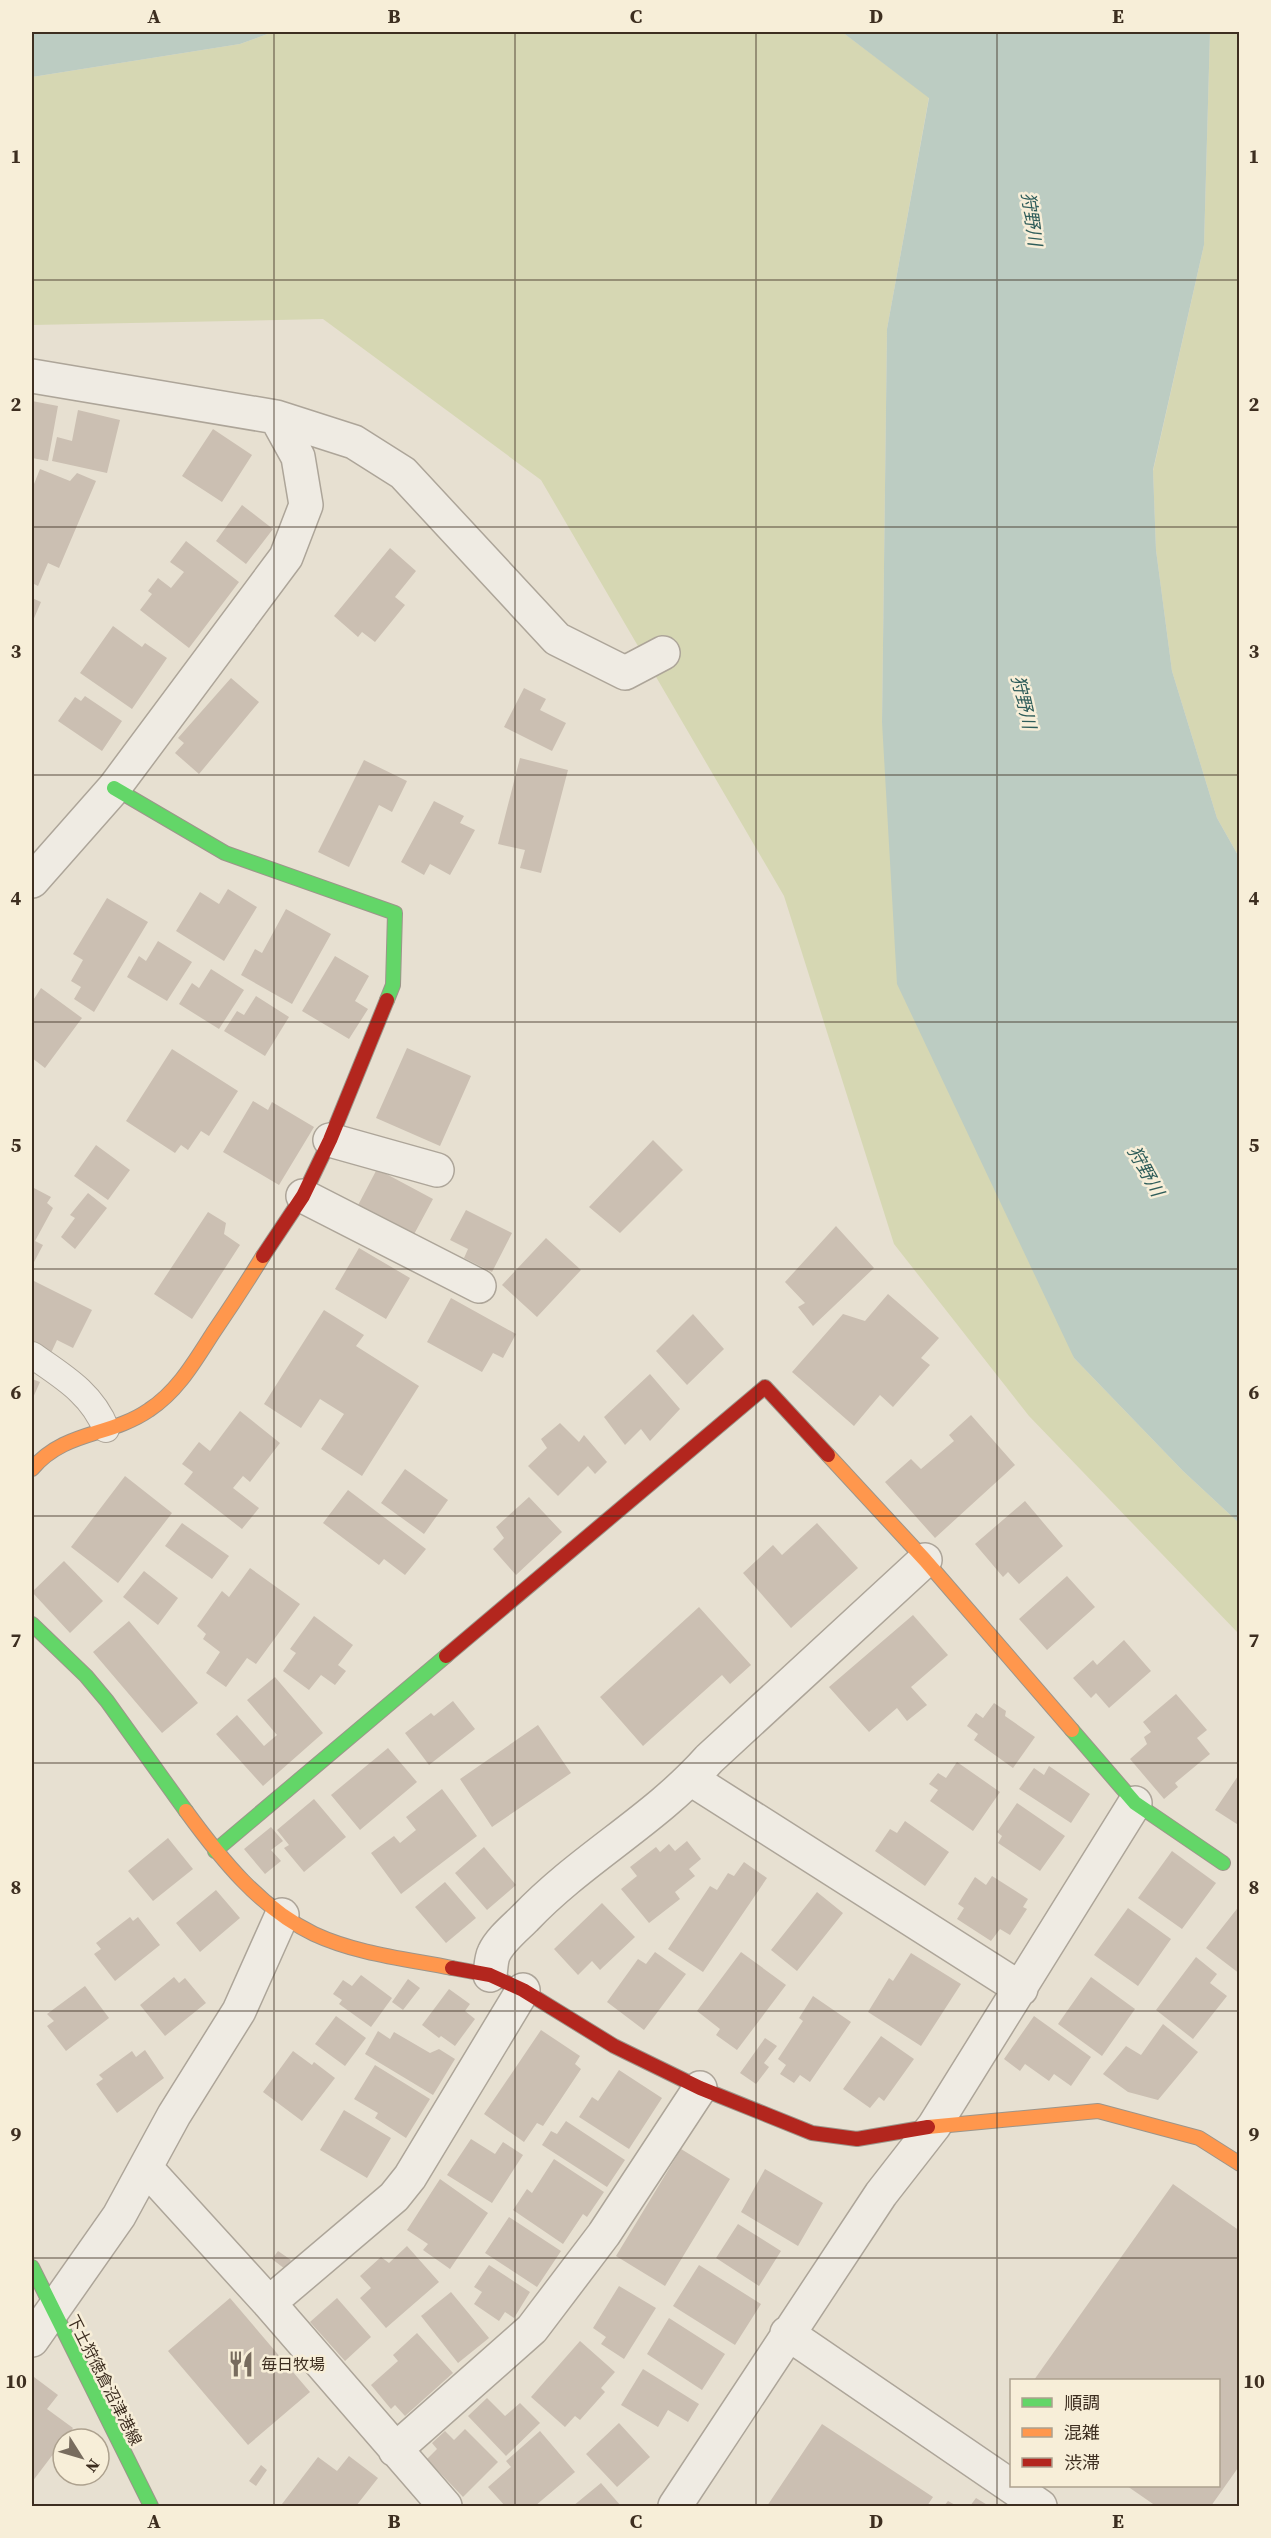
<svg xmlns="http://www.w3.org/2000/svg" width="1271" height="2538" font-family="'Source Serif 4','Noto Sans JP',serif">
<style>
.green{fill:#d6d7b3}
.water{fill:#bcccc2}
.building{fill:#cbbfb2}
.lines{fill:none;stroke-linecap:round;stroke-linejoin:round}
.lane-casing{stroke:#ada599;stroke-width:28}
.street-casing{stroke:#ada599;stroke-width:36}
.fast-casing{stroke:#9c958a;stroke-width:16}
.slow-casing{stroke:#9c958a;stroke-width:16}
.jam-casing{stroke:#9c958a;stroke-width:16}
.lane{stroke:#efebe3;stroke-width:26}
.street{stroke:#efebe3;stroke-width:33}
.fast{stroke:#63d668;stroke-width:14}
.slow{stroke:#ff974d;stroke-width:14}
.jam{stroke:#b3261e;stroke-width:14}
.grid{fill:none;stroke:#3d2e20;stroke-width:1.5;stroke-opacity:0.55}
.labels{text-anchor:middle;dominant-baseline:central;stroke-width:5;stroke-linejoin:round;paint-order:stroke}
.poi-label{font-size:16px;fill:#3d2e20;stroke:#f7eed8;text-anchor:start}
.street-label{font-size:16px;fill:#3d2e20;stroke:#f7eed8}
.water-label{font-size:18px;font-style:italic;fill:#2f5d5a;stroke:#f7eed8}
.neatline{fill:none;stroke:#3d2e20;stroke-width:2}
.grid-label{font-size:20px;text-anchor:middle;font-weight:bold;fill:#3d2e20}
</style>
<rect width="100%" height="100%" fill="#e7e0d1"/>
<!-- green -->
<path class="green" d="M273 32H842L929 97 887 329 882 722 1074 1358 1183 1471 1239 1523V1634L1029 1416 894 1244 784 896 541 480 323 319 32 325V77L240 44Z
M1210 32H1239V857L1217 818 1172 671 1156 550 1153 471 1204 245Z"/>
<!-- water -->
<path class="water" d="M32 32H273L240 44 32 77Z
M842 32H1210L1204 245 1153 470 1156 550 1172 671 1217 818 1239 857V1523L1183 1471 1074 1358 897 984 882 722 887 329 929 98Z"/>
<!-- building -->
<path class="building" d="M32 401 58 406 48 461 32 458Z
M78 410 120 420 107 473 52 461 57 437 72 441Z
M213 429 252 455 222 502 182 476Z
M40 469 70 481 77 473 96 481 59 568 48 563 38 586 32 583V489Z
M242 505 273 529 246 564 216 541Z
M186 541 239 582 189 648 140 610 152 594 148 591 158 578 171 588 184 572 170 562Z
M390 548 416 571 395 597 405 605 375 642 362 632 358 637 334 616Z
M32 598 41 602 32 623Z
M113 626 142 647 145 643 167 658 132 709 80 673Z
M231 678 259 702 199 774 175 753 184 743 178 738Z
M524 688 546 699 540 710 566 723 552 751 504 727Z
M85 696 122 721 102 751 58 721 75 697 81 701Z
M520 758 568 770 541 873 520 868 525 850 498 844Z
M364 760 407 781 392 812 379 805 349 867 318 852Z
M434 801 464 816 460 823 475 830 450 875 430 864 424 875 401 862Z
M228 889 257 907 224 961 176 931 200 892 219 904Z
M107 898 148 922 94 1012 74 999 81 987 71 981 83 960 73 954Z
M286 909 331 934 292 1004 241 975 255 949 262 953Z
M158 941 192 962 167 1001 127 977 139 956 146 961Z
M335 956 369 976 355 1001 368 1009 349 1039 302 1011Z
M211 969 244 990 219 1029 179 1004 192 983 199 988Z
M41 988 82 1018 45 1068 32 1058V1002Z
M256 996 289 1017 265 1056 224 1031 237 1011 244 1015Z
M407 1048 471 1076 440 1146 376 1118Z
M172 1049 238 1091 209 1136 201 1131 188 1150 181 1145 175 1153 126 1121Z
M253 1101 268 1110 272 1102 314 1127 279 1185 223 1152Z
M653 1140 683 1170 620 1233 589 1207Z
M96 1145 130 1170 108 1200 74 1176Z
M377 1169 433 1199 412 1238 356 1209Z
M32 1187 51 1197 47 1203 53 1208 35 1241 43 1245 33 1264 32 1263Z
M88 1193 107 1208 75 1249 61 1237 75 1218 70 1215Z
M466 1210 512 1233 492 1272 464 1258 468 1249 450 1240Z
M208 1212 226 1223 224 1234 240 1245 192 1319 154 1294Z
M836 1226 874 1268 813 1326 798 1307 805 1303 785 1282Z
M546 1238 581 1270 537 1317 502 1285Z
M359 1248 410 1278 386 1319 335 1289Z
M32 1280 92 1310 73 1348 57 1340 51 1353 32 1343Z
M888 1294 939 1338 921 1358 930 1365 893 1407 880 1395 854 1426 792 1372 843 1314 865 1321Z
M451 1298 516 1334 503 1358 493 1353 482 1372 427 1342Z
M324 1310 364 1335 356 1346 419 1386 362 1476 321 1449 344 1414 320 1399 301 1428 264 1404Z
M693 1314 724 1349 687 1385 656 1351Z
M650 1374 680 1409 650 1441 641 1429 625 1445 604 1417Z
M32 1379 40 1382 32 1400Z
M240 1411 280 1443 250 1482 243 1476 233 1488 259 1508 242 1529 184 1484 193 1472 182 1464 199 1442 210 1451Z
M971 1415 1015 1465 935 1538 885 1482 911 1459 921 1469 954 1441 949 1435Z
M560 1423 579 1442 584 1435 607 1462 595 1474 588 1466 558 1496 528 1466 547 1448 541 1439Z
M405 1469 448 1500 424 1534 381 1503Z
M125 1476 172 1513 118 1583 71 1547Z
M348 1490 426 1549 405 1575 384 1559 379 1565 323 1523Z
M529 1497 562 1532 516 1575 493 1549 504 1538 496 1527Z
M1025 1501 1063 1546 1019 1584 1008 1572 1003 1577 975 1544Z
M182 1523 229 1556 212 1579 165 1546Z
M817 1523 858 1568 791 1628 743 1573 773 1545 782 1555Z
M64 1561 103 1601 70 1633 32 1592Z
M250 1568 300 1604 256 1664 247 1658 226 1687 206 1673 220 1652 203 1639 206 1634 197 1626 222 1591 229 1597Z
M144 1571 178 1598 158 1625 123 1597Z
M1067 1576 1095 1607 1047 1650 1019 1619Z
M699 1607 751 1665 730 1684 722 1675 643 1746 600 1697Z
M913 1615 948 1655 911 1687 927 1705 907 1721 897 1708 869 1732 829 1687Z
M314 1616 353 1645 338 1665 346 1671 335 1685 321 1675 309 1690 283 1671 296 1653 290 1649Z
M129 1621 198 1703 162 1733 93 1652Z
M1124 1640 1151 1671 1109 1708 1096 1693 1091 1698 1073 1678 1093 1660 1097 1665Z
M275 1677 323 1733 263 1786 216 1734 237 1715 264 1746 277 1735 247 1700Z
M1176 1694 1207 1730 1197 1738 1210 1754 1175 1783 1178 1787 1164 1799 1130 1759 1147 1744 1144 1737 1151 1732 1143 1722Z
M453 1701 475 1729 429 1765 405 1733 431 1713 434 1716Z
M994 1703 1006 1711 1005 1716 1035 1737 1013 1768 974 1740 978 1734 967 1726 976 1713 983 1718Z
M538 1725 571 1773 492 1827 460 1779Z
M388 1748 417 1782 360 1830 331 1795Z
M957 1762 1000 1792 973 1831 930 1801 938 1790 929 1784 938 1773 946 1778Z
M1049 1766 1090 1794 1071 1823 1019 1789 1034 1768 1044 1775Z
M1240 1773V1826L1215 1810Z
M442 1789 477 1836 401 1894 371 1853 394 1836 400 1843 416 1830 406 1817Z
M314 1799 346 1837 304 1872 284 1848 289 1845 277 1830Z
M1017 1803 1065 1836 1040 1871 998 1843 1002 1836 997 1832Z
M905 1821 949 1852 925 1886 875 1851 890 1829 897 1833Z
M271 1827 283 1841 271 1850 281 1861 265 1874 244 1849Z
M168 1838 193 1869 153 1901 128 1871Z
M687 1841 701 1859 689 1869 695 1876 675 1892 680 1899 649 1923 621 1889 637 1876 630 1867 656 1847 660 1852 669 1844 675 1851Z
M484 1847 516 1885 487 1910 455 1873Z
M1172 1851 1216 1883 1182 1929 1138 1898Z
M744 1862 767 1878 703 1972 668 1949 710 1886 717 1890 728 1873 734 1876Z
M992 1876 1028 1899 1023 1907 1027 1909 1010 1935 1000 1929 991 1941 957 1919 964 1908 958 1904 975 1877 986 1885Z
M445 1882 476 1918 446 1943 415 1907Z
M216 1890 240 1918 200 1952 176 1923Z
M817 1892 843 1913 797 1971 771 1950Z
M602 1903 635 1937 600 1970 592 1961 578 1975 554 1949Z
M1240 1905V1974L1206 1948Z
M1128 1908 1171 1939 1138 1986 1094 1955Z
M130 1917 133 1921 138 1917 160 1945 115 1981 94 1954 101 1949 96 1943Z
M655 1952 686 1974 644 2030 607 2002 638 1959 646 1964Z
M741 1952 786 1985 737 2050 716 2035 720 2029 697 2011Z
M911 1953 961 1984 921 2046 868 2012 889 1978 893 1981Z
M1196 1957 1217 1974 1210 1983 1227 1996 1193 2039 1156 2010Z
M361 1975 392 1998 371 2027 339 2004 342 2000 333 1994 343 1980 352 1986Z
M174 1977 179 1983 185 1978 206 2003 165 2036 140 2005Z
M1091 1977 1135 2009 1102 2056 1058 2024Z
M408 1979 420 1988 403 2010 392 2002Z
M85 1986 109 2018 66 2051 47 2026 54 2021 47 2014Z
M449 1989 470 2004 465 2011 475 2019 455 2046 441 2036 439 2038 422 2025Z
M813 1996 851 2022 810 2082 800 2075 794 2083 780 2074 786 2065 778 2059 803 2021 799 2018Z
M336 2016 366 2038 345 2066 315 2044Z
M1034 2016 1091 2057 1071 2086 1054 2074 1049 2081 1025 2064 1020 2071 1004 2059Z
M1163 2024 1198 2052 1158 2100 1128 2092 1103 2074 1126 2046 1141 2055Z
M541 2030 580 2056 575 2064 581 2069 543 2126 537 2123 524 2142 484 2114Z
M378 2031 390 2039 394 2032 430 2053 439 2049 455 2059 433 2095 365 2054Z
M881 2036 914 2059 884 2101 879 2097 870 2108 843 2089Z
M765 2038 777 2046 764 2063 769 2067 756 2084 740 2073Z
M145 2050 164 2078 117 2113 96 2084 103 2079 99 2075 132 2051 136 2057Z
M293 2051 312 2065 314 2062 335 2078 302 2121 263 2092Z
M375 2065 430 2099 406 2138 375 2118 378 2113 354 2099Z
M619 2070 662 2098 629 2149 579 2117 592 2097 598 2101Z
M344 2110 391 2138 367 2178 320 2150Z
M566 2121 625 2160 607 2187 542 2145 551 2131 557 2134Z
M471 2139 495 2154 503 2142 523 2155 492 2203 447 2175Z
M681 2149 730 2179 665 2286 616 2256Z
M554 2159 604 2192 587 2217 583 2214 563 2244 513 2210 527 2189 532 2193Z
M765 2169 823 2203 798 2246 741 2212Z
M440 2179 488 2213 450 2269 423 2250 428 2244 407 2230Z
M1173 2184 1240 2231V2465L1211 2506H1156L1127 2486H1218V2380H1034Z
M509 2217 561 2251 537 2287 485 2253Z
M738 2224 781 2251 759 2286 716 2258Z
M407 2246 439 2282 386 2328 360 2298 371 2288 360 2276 381 2257 389 2263Z
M278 2251 291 2260 285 2269 272 2259Z
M489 2265 530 2292 514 2318 505 2312 499 2321 474 2304 482 2292 474 2287Z
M699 2265 761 2304 735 2345 673 2306Z
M619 2286 656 2308 624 2359 601 2344 606 2337 593 2328Z
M451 2292 489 2338 458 2363 421 2316Z
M230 2298 310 2392 248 2445 168 2351Z
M337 2298 371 2337 345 2361 310 2322Z
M669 2318 725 2354 702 2390 647 2354Z
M417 2333 453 2373 405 2416 395 2405 391 2409 371 2385 398 2361 393 2355Z
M580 2341 615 2372 601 2388 605 2392 580 2420 575 2416 565 2427 531 2397Z
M643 2369 699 2404 688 2422 668 2410 658 2427 621 2405Z
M34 2377 58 2395 47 2409 73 2428 32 2482V2381Z
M487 2398 505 2416 520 2403 540 2423 506 2456 468 2416Z
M619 2423 650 2457 617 2487 586 2454Z
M822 2424 933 2497 927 2506H767Z
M465 2429 498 2462 463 2497 427 2459 437 2449 432 2443 445 2431 454 2440Z
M540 2431 575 2472 535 2506H517L514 2504 511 2506H505L488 2487 511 2467 506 2461Z
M349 2456 378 2478 356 2506H285L282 2504 318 2457 337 2471Z
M261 2465 267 2470 256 2486 249 2481Z
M601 2483 621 2506H573Z
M976 2498 989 2506H970Z
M948 2501 957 2506H944Z"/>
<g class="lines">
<!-- lane casing -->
<g class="lane-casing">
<path id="lane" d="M32 1355C62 1376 92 1393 106 1429"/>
</g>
<!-- street casing -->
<g class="street-casing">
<path id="street" d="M32 376 276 417 354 442 403 473 557 639 625 673 663 653
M32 881 114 788 286 557 306 505 298 457 276 417
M330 1140 437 1170
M303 1196 479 1286
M691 1779 1021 1989
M490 1975C491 1968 491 1959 494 1953 500 1940 515 1928 525 1918 581 1859 655 1820 709 1759L925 1560
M146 2168 269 2303 445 2506
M269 2303 394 2197 410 2177 523 1990
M787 2333 1040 2506
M32 2340 119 2216 174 2115 239 2011 282 1915
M395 2450 532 2329 604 2234 700 2088
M675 2506 881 2194 934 2126 1135 1803"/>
</g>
<!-- fast casing -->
<g class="fast-casing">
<path id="fast" d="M114 788 225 853 395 913 393 985 387 1000
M32 1624 86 1676 107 1701 186 1811
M1072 1730 1135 1803 1223 1863
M215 1851 446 1656
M32 2267 151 2506"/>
</g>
<!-- slow casing -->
<g class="slow-casing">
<path id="slow" d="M828 1455 925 1560 1072 1730
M32 1469C65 1430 110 1437 149 1410 178 1391 195 1361 213 1333 230 1308 247 1282 263 1256
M186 1811C221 1859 260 1908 314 1934 357 1954 407 1959 452 1968
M928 2127 1098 2111 1199 2138 1240 2164"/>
</g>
<!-- jam casing -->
<g class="jam-casing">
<path id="jam" d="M263 1256 303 1196 330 1140 387 1000
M446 1656 765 1387 828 1455
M452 1968 490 1975 523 1990 614 2046 700 2088 812 2133 857 2139 928 2127"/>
</g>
<!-- lane -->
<use href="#lane" class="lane"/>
<!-- street -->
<use href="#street" class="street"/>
<!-- fast -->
<use href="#fast" class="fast"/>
<!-- slow -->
<use href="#slow" class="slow"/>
<!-- jam -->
<use href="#jam" class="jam"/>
</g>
<!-- grid -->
<path class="grid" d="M274 32V2506M515 32V2506M756 32V2506M997 32V2506M32 280H1240M32 527H1240M32 775H1240M32 1022H1240M32 1269H1240M32 1516H1240M32 1763H1240M32 2011H1240M32 2258H1240"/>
<!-- icons -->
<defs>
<g id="restaurant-bare" transform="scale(2.07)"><path d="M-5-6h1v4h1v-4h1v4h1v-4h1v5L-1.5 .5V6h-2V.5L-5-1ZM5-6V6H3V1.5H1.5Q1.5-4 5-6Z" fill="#786c5e" stroke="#f7eed8" stroke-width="2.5" paint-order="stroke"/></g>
</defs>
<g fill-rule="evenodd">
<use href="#restaurant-bare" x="241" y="2364"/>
</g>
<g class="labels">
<!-- poi labels -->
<g class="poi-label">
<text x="261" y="2364">毎日牧場</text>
</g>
<!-- street labels -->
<g class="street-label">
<text transform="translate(105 2380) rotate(63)">下土狩徳倉沼津港線</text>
</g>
<!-- water labels -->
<g class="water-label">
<text transform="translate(1032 219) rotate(82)">狩野川</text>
<text transform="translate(1024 702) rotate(77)">狩野川</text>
<text transform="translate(1146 1171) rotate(61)">狩野川</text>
</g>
</g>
<!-- border -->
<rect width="1271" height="2538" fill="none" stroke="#f7eed8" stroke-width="66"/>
<!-- legend -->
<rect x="1010" y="2379" width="210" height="108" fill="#f7eed8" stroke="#ada18e" stroke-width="1.5"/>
<rect x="1022" y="2398" width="30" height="9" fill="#63d668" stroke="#ada18e" stroke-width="1.5"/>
<text x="1064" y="2409" font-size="18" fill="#3d2e20">順調</text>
<rect x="1022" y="2428" width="30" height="9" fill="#ff974d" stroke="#ada18e" stroke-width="1.5"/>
<text x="1064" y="2439" font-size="18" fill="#3d2e20">混雑</text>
<rect x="1022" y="2458" width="30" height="9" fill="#b3261e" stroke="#ada18e" stroke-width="1.5"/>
<text x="1064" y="2469" font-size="18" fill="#3d2e20">渋滞</text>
<!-- north arrow -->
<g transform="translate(81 2457) rotate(127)"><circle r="28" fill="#f7eed8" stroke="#ada18e" stroke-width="1.5"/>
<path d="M0-4.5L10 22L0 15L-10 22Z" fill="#786c5e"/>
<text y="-9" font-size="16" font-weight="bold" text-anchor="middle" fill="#3d2e20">N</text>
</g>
<rect x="33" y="33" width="1205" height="2472" class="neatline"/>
<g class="grid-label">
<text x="154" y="23">A</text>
<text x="394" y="23">B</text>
<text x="636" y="23">C</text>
<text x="876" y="23">D</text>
<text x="1118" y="23">E</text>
<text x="16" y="163">1</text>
<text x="1254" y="163">1</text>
<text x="16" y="411">2</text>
<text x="1254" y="411">2</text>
<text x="16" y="658">3</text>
<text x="1254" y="658">3</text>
<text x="16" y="905">4</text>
<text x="1254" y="905">4</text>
<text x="16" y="1152">5</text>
<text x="1254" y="1152">5</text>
<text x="16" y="1399">6</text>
<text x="1254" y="1399">6</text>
<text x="16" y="1647">7</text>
<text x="1254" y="1647">7</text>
<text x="16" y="1894">8</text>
<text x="1254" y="1894">8</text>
<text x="16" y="2141">9</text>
<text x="1254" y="2141">9</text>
<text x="16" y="2388">10</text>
<text x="1254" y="2388">10</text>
<text x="154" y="2528">A</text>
<text x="394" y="2528">B</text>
<text x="636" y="2528">C</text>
<text x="876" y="2528">D</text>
<text x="1118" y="2528">E</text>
</g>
</svg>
